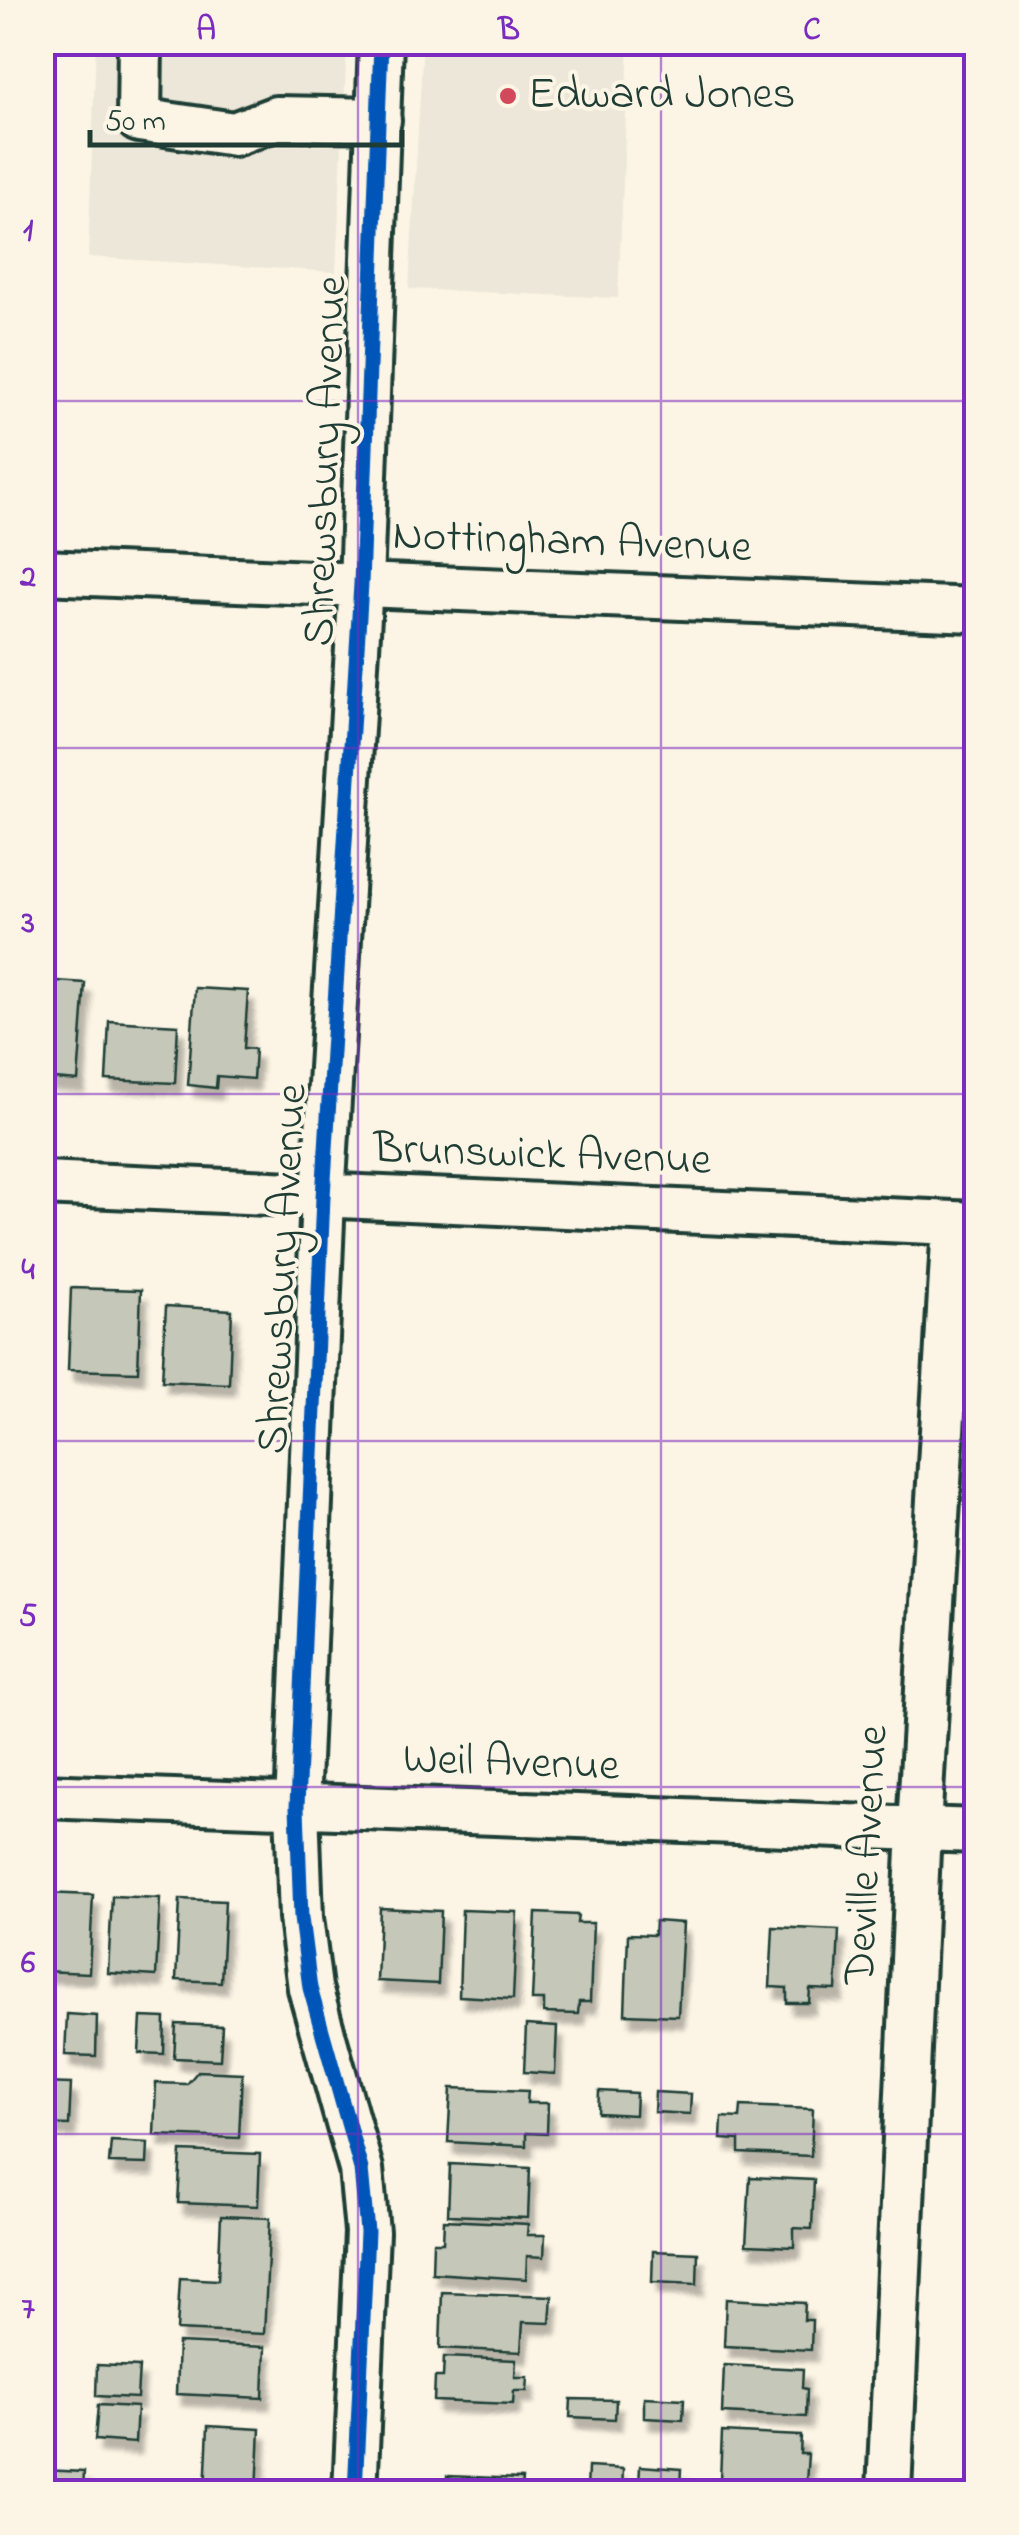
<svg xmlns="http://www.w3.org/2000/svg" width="1019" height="2535" font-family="'Indie Flower',sans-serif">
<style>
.built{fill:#ece7d8}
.building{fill:#c5c7b9;stroke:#1f3d34;stroke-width:2.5;filter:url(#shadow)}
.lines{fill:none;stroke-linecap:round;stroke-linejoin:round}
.minor-casing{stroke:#1f3d34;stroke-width:50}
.minor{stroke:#fcf5e5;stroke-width:42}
.cycleway-casing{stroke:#fcf5e5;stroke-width:21}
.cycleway{stroke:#0057b8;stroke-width:15}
.grid{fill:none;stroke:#7b2cbf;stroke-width:2.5;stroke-opacity:0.55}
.poi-dot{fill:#d1495b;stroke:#fcf5e5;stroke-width:4}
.labels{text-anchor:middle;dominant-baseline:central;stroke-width:8;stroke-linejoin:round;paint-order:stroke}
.poi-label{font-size:45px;fill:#1f3d34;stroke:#fcf5e5;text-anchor:start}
.street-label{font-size:45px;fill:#1f3d34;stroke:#fcf5e5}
.neatline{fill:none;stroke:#7b2cbf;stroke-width:4}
.grid-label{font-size:32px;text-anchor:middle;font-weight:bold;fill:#7b2cbf}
</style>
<defs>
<filter id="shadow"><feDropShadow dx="6" dy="11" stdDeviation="2.5" flood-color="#0004"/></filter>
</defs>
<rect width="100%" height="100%" fill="#fcf5e5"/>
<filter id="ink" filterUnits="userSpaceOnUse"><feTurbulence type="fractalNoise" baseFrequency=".01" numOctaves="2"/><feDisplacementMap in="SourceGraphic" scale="20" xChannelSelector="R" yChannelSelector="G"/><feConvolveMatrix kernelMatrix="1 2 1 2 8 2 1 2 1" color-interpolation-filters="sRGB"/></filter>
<g filter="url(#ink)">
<!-- built -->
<path class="built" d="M96 43H347L336 272 88 257Z
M423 43H629L618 298 409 289Z"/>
<!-- building -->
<path class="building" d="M42 980 85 983 78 1081 42 1078Z
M195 988 248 991 244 1048 255 1049 253 1079 217 1076 216 1088 188 1085Z
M109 1021 178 1025 175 1083 106 1080Z
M71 1288 141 1290 138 1372 68 1370Z
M166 1306 232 1310 229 1384 162 1381Z
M45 1893 93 1895 89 1973 42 1971Z
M112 1896 160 1898 156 1976 108 1973Z
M180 1899 225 1901 221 1982 176 1980Z
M380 1908 441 1911 438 1984 377 1981Z
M462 1910 517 1912 513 1999 459 1996Z
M536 1913 578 1915 577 1923H593L590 2002H579L578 2014 544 2013V2000H532Z
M655 1921 683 1923 678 2016 625 2014 628 1934 654 1935Z
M773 1927 839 1930 836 1990 810 1989 809 2003H787V1988L770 1987Z
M67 2014 97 2016 96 2056 65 2055Z
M141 2017 165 2018 164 2054 139 2053Z
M176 2024 222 2026 220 2060 174 2058Z
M526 2025 557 2027 555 2074 524 2072Z
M198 2071 242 2073 239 2138 154 2135 156 2083 187 2084Z
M42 2083 71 2084 69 2125 42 2124Z
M451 2088 528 2091 527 2103H548L547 2134 526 2133V2146L448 2142Z
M599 2091 636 2093 635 2115 598 2113Z
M655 2092 691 2094 690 2114 654 2112Z
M741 2106 813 2109 811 2156 739 2153V2140L721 2139 722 2117 740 2118Z
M111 2141 148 2143 147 2164 109 2163Z
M181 2151 260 2154 258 2206 178 2203Z
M450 2164 530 2168 528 2218 448 2215Z
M750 2177 814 2180 812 2229 794 2228V2247L746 2245Z
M221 2216 270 2218 264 2334 177 2330 180 2278 218 2280Z
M444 2220 528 2224 527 2235H545L544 2257 527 2256 526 2279 432 2273 433 2242H443Z
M653 2251 698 2253 697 2284 652 2282Z
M442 2292 552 2296 550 2323 523 2322 521 2352 440 2348Z
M726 2299 805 2303 804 2320H812L811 2350 724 2346Z
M178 2343 265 2347 263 2398 176 2394Z
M444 2357 516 2360 515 2377H528L527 2391H514L513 2404 434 2401 435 2377H443Z
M97 2365 139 2367 137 2398 96 2396Z
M724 2365 803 2369 802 2388 807 2389 806 2417 722 2413Z
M644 2397 684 2399 683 2420 644 2418Z
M571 2399 616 2400 615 2419 570 2417Z
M98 2405 137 2407 135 2443 95 2440Z
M208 2426 260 2429 257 2492H205Z
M722 2432 801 2436 800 2454H808L806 2483 720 2480Z
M640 2466 681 2469 680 2488 639 2486Z
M588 2467 623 2469 622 2492H587Z
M43 2470 84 2472 83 2492H42Z
M447 2476 522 2479 521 2492H447Z"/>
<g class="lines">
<!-- minor casing -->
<g class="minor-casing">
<path id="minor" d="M140 42 139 120 234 134 276 118 379 120
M42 572 976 610
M42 1183 976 1224
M42 1796 976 1831
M355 2492 367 2232 361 2169 310 1988 301 1918 297 1807 323 1197 361 584 381 42
M889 2492 919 1828 954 1224"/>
</g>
<!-- minor -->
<use href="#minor" class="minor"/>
<!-- cycleway casing -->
<g class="cycleway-casing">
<path id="cycleway" d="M355 2492 367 2232 361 2169 310 1988 301 1918 297 1807 323 1197 361 584 381 42"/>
</g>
<!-- cycleway -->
<use href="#cycleway" class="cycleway"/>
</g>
</g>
<!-- grid -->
<path class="grid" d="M358 42V2492M661 42V2492M42 401H976M42 748H976M42 1094H976M42 1441H976M42 1787H976M42 2134H976"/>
<!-- markers -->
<circle class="poi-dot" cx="508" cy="96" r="10"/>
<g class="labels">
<!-- poi labels -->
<g class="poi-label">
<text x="528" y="96">Edward Jones</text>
</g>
<!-- street labels -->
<g class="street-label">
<text transform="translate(327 461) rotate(-88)">Shrewsbury Avenue</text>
<text transform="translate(572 543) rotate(2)">Nottingham Avenue</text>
<text transform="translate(542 1156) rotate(2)">Brunswick Avenue</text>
<text transform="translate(284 1269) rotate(-87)">Shrewsbury Avenue</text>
<text transform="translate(511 1764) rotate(2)">Weil Avenue</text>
<text transform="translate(868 1855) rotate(-87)">Deville Avenue</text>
</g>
</g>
<!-- margin -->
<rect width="1019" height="2535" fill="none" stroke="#fcf5e5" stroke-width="110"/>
<!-- scale -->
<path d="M90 130v15h312v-15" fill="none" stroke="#1f3d34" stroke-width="5"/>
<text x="105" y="130" font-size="30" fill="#1f3d34" stroke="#fcf5e5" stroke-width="8" paint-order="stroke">50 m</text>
<rect x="55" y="55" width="909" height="2425" class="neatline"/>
<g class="grid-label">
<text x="206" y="39">A</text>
<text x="509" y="39">B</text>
<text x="812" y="39">C</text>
<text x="28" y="240">1</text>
<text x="28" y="586">2</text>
<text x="28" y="932">3</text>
<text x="28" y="1279">4</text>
<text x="28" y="1625">5</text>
<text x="28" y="1972">6</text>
<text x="28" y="2318">7</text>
</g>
</svg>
